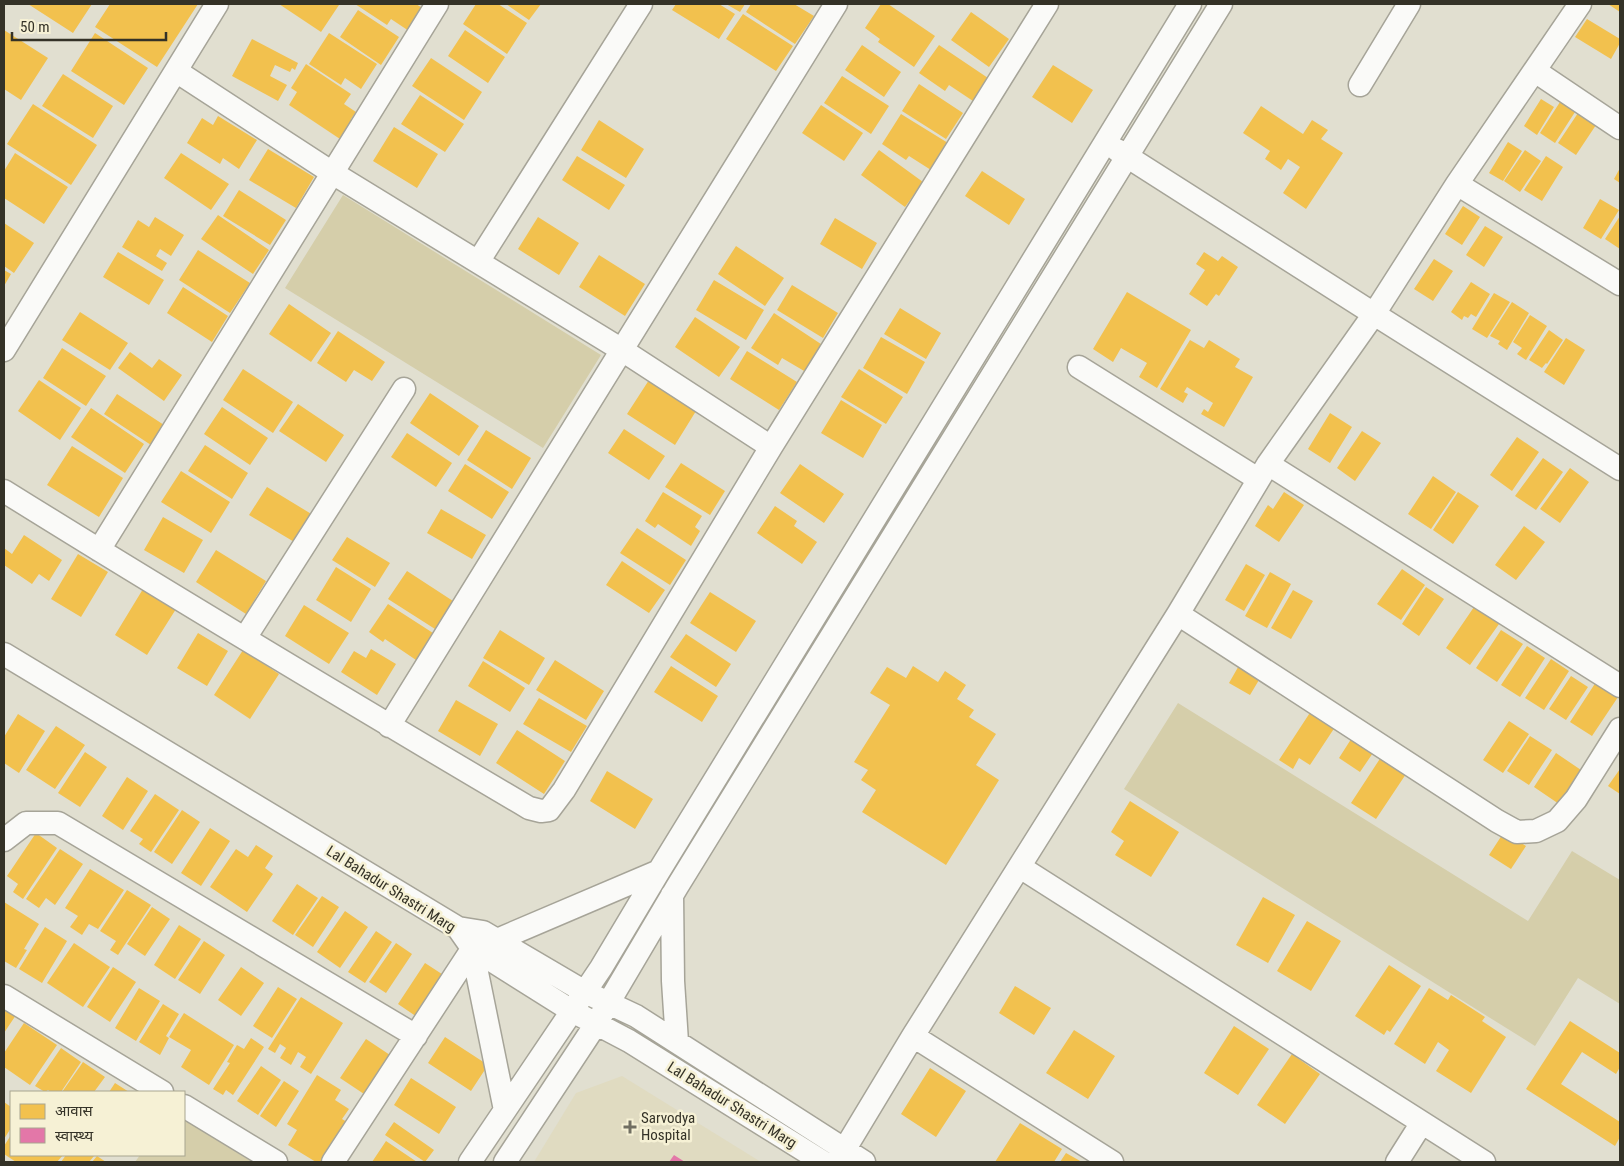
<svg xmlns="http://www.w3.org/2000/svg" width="1624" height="1166" font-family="'Roboto Condensed','Noto Sans Devanagari',sans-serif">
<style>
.built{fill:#e0dbc1}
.green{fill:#d5ceaa}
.homes{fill:#f2c14e}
.health{fill:#e377a8}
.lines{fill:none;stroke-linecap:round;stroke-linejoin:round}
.minor-casing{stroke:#a6a498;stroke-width:25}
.minor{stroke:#fafaf8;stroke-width:22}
.poi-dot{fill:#716f62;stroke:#f6f1d5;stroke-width:2}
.labels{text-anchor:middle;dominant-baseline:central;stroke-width:5;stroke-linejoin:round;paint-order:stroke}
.street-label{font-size:15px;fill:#343227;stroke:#f6f1d5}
.poi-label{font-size:15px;fill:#343227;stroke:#f6f1d5;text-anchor:start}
</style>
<rect width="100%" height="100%" fill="#e1dfd0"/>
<!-- built -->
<path class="built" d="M622 1076 761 1162H534L576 1093Z"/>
<!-- green -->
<path class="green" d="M343 195 601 355 543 448 285 288Z
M1178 703 1528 921 1572 851 1620 880V1004L1578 978 1535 1046 1124 789Z
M184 1119 252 1162H135L140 1155H184Z"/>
<!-- homes -->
<path class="homes" d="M28 4H92L73 33Z
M110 4H198L157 67 95 27Z
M279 4H338L339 5 321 32Z
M355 4H416L424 9 409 31 391 19 387 25Z
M476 4H498L527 23 507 54 463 24Z
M506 4H541L529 20Z
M676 4H719L735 14 719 39 672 10Z
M726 4H745L740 12Z
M751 4H794L814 16 795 44 746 12Z
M881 4H888L935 36 914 67 878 42 880 39 865 28Z
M1608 4H1620V12Z
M358 10 399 37 381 65 340 37Z
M971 12 1009 39 989 67 951 40Z
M743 14 793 46 776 71 726 39Z
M1587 19 1620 39V43L1611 59 1575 37Z
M4 30 48 58 21 100 4 89Z
M465 30 505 57 488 83 448 56Z
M95 33 148 68 124 105 71 71Z
M329 33 377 64 361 89 345 78 341 85 309 64Z
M252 39 298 63 295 70 292 68 290 72 275 65 270 76 287 85 278 101 232 76Z
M862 45 901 72 884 97 845 70Z
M939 45 988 78 973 101 949 85 945 91 919 73Z
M431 58 482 92 464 120 412 86Z
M306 64 351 94 344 104 356 112 351 119 359 123 346 143 289 105 297 92 291 88Z
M1053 65 1093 90 1072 123 1032 97Z
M63 74 113 106 93 138 42 106Z
M842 76 889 106 871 134 824 103Z
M919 84 963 113 946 139 902 111Z
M420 95 464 124 445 152 401 124Z
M1541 99 1554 107 1537 135 1524 126Z
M1560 102 1575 112 1555 143 1540 133Z
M33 104 97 145 71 185 7 144Z
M821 105 863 133 844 161 802 133Z
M1261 106 1303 134 1312 120 1328 130 1321 139 1343 153 1306 209 1283 193 1300 167 1288 159 1281 170 1265 159 1270 151 1243 133Z
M1578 113 1596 125 1576 155 1558 143Z
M901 114 948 143 931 170 909 156 906 160 882 144Z
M218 116 257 140 239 169 223 158 220 164 187 143 202 118 213 125Z
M599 120 644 149 626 178 581 150Z
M394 127 438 154 417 188 373 161Z
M1508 142 1522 151 1503 181 1489 173Z
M268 149 314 177 296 208 249 180Z
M879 150 923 182 905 207 861 175Z
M1525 150 1541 161 1520 192 1504 181Z
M15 153 68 187 44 224 4 198V171Z
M181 153 229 184 211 210 164 178Z
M577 156 625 185 609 210 562 180Z
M1546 156 1563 167 1542 201 1524 190Z
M1620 168V183L1614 179Z
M982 171 1025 199 1009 225 965 196Z
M239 190 286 220 270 245 223 216Z
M1600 199 1619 210 1601 239 1583 228Z
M1463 206 1480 217 1462 245 1445 234Z
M218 215 269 250 253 274 201 239Z
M1620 216V249L1605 239Z
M155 217 184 235 171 256 160 249 156 256 167 263 162 271 122 247 138 220 149 227Z
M538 217 579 243 559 275 518 249Z
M835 218 877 243 862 269 820 244Z
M4 223 34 243 14 273 4 266Z
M1485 226 1503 237 1484 267 1466 255Z
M736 246 784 278 765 306 718 274Z
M198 250 250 283 230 313 179 280Z
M118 252 164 280 149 305 103 277Z
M1204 252 1218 261 1222 256 1238 267 1219 296 1216 294 1207 306 1189 294 1205 270 1196 264Z
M599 255 645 284 625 316 579 287Z
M1434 259 1453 271 1433 301 1414 289Z
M4 270 11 274 4 286Z
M714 280 764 310 746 340 696 310Z
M1471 282 1490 294 1476 317 1471 314 1468 318 1464 316 1462 320 1451 312Z
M792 285 838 313 823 338 777 310Z
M183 287 228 316 212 342 167 313Z
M1127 292 1191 330 1157 388 1139 377 1147 363 1121 348 1113 362 1093 349Z
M1494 293 1510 302 1487 338 1472 329Z
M1512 302 1529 313 1507 350 1498 344 1500 341 1490 336Z
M289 304 331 333 311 362 269 334Z
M900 308 941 333 926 359 884 334Z
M80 312 128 343 110 370 62 340Z
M774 313 827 348 811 375 782 358 778 365 751 348Z
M1530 315 1547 326 1526 360 1517 354 1522 348 1513 342Z
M695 317 740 347 719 377 675 347Z
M1549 330 1563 340 1547 364 1546 363 1542 368 1529 360Z
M338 331 385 362 372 381 354 370 346 382 317 363Z
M881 337 925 362 907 394 863 368Z
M1566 338 1585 350 1564 385 1544 372Z
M1190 340 1204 348 1209 340 1240 359 1235 367 1253 377 1224 427 1201 414 1204 409 1208 412 1213 403 1187 387 1184 392 1188 394 1183 403 1160 389Z
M62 348 106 376 86 406 43 378Z
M747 351 797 382 779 410 730 379Z
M130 352 152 368 159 359 182 375 164 401 118 368Z
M243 369 293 402 273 433 223 400Z
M859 369 903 397 886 424 841 397Z
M39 380 81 408 60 440 18 411Z
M649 380 696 411 675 445 627 414Z
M430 393 479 426 459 456 410 423Z
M117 394 164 425 151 445 104 414Z
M841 400 882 425 863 458 821 433Z
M298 404 344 435 326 462 279 431Z
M222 407 268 438 250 465 204 434Z
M91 408 144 444 125 473 71 437Z
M1330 413 1352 427 1330 463 1308 449Z
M624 429 665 456 649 480 608 453Z
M486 430 531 458 512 489 467 460Z
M1362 431 1381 443 1355 481 1337 468Z
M407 433 452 463 436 487 391 457Z
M1517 437 1539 452 1512 491 1490 475Z
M205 445 248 473 232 499 188 471Z
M72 446 123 478 99 517 47 485Z
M1543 458 1563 472 1536 510 1515 496Z
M681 463 725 491 710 515 665 487Z
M465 464 509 492 492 519 448 491Z
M800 464 844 494 824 523 780 493Z
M1570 468 1589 482 1560 523 1540 509Z
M181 471 230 502 211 533 161 502Z
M1433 476 1456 492 1431 529 1408 514Z
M267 487 313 515 296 543 249 515Z
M663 492 702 516 695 527 700 531 691 546 658 524 655 528 645 521Z
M1284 492 1304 505 1279 542 1255 526 1268 505 1273 509Z
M1458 492 1479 506 1453 544 1433 530Z
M775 506 797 521 794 526 817 542 802 564 757 533Z
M441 509 486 535 472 559 427 533Z
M163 517 203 540 184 573 144 550Z
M1524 526 1545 542 1516 580 1495 565Z
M637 528 686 560 670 585 620 553Z
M24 535 62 560 49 581 39 574 32 584 4 565V548L12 554Z
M347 537 390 563 375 587 332 560Z
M216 550 266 581 246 614 196 582Z
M78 554 108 572 81 617 51 599Z
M622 561 665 590 649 613 606 585Z
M1246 564 1265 575 1244 611 1225 600Z
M336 567 371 589 351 622 316 600Z
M1402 569 1425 585 1401 620 1377 604Z
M407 571 453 601 435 629 388 599Z
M1270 572 1291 584 1267 628 1245 616Z
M1426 587 1444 599 1419 636 1402 624Z
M143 589 176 609 147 655 115 635Z
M1293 590 1313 601 1291 639 1271 628Z
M710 592 756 621 736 652 690 623Z
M388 604 433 633 416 660 385 639 383 642 369 632Z
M304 605 349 633 329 664 285 636Z
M1474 607 1499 624 1470 665 1446 648Z
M500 630 545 658 529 685 483 658Z
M1501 630 1523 644 1497 682 1476 668Z
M198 633 228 651 207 686 177 668Z
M686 634 731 664 716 687 670 657Z
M1527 646 1545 658 1520 697 1501 685Z
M371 649 396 664 377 695 341 672 354 651 366 658Z
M243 650 279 674 250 719 214 695Z
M1551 659 1569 671 1544 710 1525 698Z
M555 660 604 691 586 720 536 690Z
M483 661 525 688 510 712 468 686Z
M1241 662 1262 675 1250 695 1229 683Z
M671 666 718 696 702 722 654 692Z
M913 666 938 682 945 671 966 685 957 699 974 710 969 717 996 734 976 765 999 780 946 865 862 812 876 790 861 780 868 770 854 762 890 705 870 693 887 667 906 678Z
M1571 676 1588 687 1566 720 1549 709Z
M1596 682 1618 697 1592 736 1570 722Z
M539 698 587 726 571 752 523 724Z
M456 700 498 724 480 756 438 731Z
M1315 705 1339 721 1310 765 1299 758 1293 769 1279 760Z
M18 714 45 731 19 773 4 763V737Z
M1509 721 1529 734 1503 773 1483 760Z
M56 726 85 745 55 789 26 770Z
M517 730 565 761 544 794 496 763Z
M1355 733 1377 747 1360 772 1339 758Z
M1530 736 1552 750 1529 785 1507 771Z
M1385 751 1410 768 1376 819 1351 803Z
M85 752 107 767 80 807 58 793Z
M1556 753 1581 770 1559 804 1534 787Z
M1620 769V794L1608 786Z
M607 771 653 799 635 829 590 801Z
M127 777 148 791 123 830 102 816Z
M155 794 179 810 151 852 139 844 143 839 130 831Z
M1130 801 1179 832 1151 877 1115 855 1124 841 1111 832Z
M182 810 200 822 172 864 154 852Z
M210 828 230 841 201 886 181 873Z
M1504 832 1526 846 1511 869 1489 855Z
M36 833 57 848 23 899 13 892 18 884 7 876Z
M256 845 273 856 265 868 273 874 247 912 210 887 236 849 248 857Z
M60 849 83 864 55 905 46 898 39 908 26 899Z
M90 869 124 890 98 929 89 924 82 935 70 927 78 916 65 908Z
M297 884 318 898 293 935 272 921Z
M127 890 151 905 118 955 110 950 116 941 100 931Z
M322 896 339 907 313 947 295 935Z
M1263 897 1295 915 1268 963 1236 945Z
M4 902 39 924 24 949 27 950 16 968 4 961Z
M152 907 170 919 145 956 127 944Z
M345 911 368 927 340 968 317 952Z
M1307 921 1341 941 1311 991 1277 971Z
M179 925 201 939 175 979 154 965Z
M45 927 67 941 42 983 19 969Z
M376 931 392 942 365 983 348 972Z
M204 941 225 955 200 994 178 980Z
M74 943 110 967 83 1007 47 983Z
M396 943 412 954 386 993 369 982Z
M425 963 448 978 420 1019 398 1004Z
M1389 965 1421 986 1390 1032 1387 1030 1384 1035 1355 1016Z
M113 967 136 982 110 1022 87 1007Z
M241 967 264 983 241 1016 218 1000Z
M1015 986 1051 1008 1034 1035 999 1013Z
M278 987 297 999 272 1038 253 1026Z
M139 988 160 1001 136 1041 115 1028Z
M1429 988 1448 1000 1451 995 1485 1017 1482 1021 1506 1037 1471 1093 1436 1071 1449 1050 1438 1042 1425 1064 1394 1044Z
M301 997 343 1023 311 1074 300 1067 306 1057 298 1052 291 1065 280 1058 286 1048 280 1044 275 1053 268 1049Z
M163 1004 179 1014 166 1036 169 1038 160 1055 139 1042Z
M4 1007 16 1015 4 1033Z
M184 1013 234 1045 209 1085 181 1067 191 1050 169 1037Z
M1570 1021 1620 1053V1067L1616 1074 1582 1052 1561 1084 1620 1122V1137L1615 1146 1526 1089Z
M24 1023 57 1045 30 1085 4 1067V1053Z
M1234 1026 1269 1049 1238 1095 1204 1073Z
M1074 1030 1115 1056 1088 1099 1046 1073Z
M445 1037 488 1065 471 1091 428 1063Z
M251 1038 264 1047 233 1095 226 1090 223 1095 213 1089 230 1063 227 1062 237 1045 244 1049Z
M366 1039 393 1057 367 1096 340 1078Z
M61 1048 81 1062 61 1092H51L48 1090 45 1092 35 1086Z
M1292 1054 1320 1074 1285 1124 1257 1105Z
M83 1062 105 1077 94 1092H62Z
M261 1066 281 1080 258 1115 237 1101Z
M930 1068 966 1091 936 1137 901 1114Z
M317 1075 341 1090 335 1100 349 1109 342 1119 352 1125 327 1162H316L288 1145 297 1130 287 1124Z
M411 1078 456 1107 439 1134 394 1105Z
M284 1081 299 1091 276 1127 260 1116Z
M115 1083 129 1092H109Z
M4 1102 11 1107V1128L4 1139Z
M394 1122 434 1150 425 1162 385 1135Z
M1020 1123 1062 1149 1054 1162H995Z
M11 1135V1155H63L57 1162H16L4 1154V1146Z
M386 1141 417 1162H372Z
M1066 1153 1082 1162H1060Z
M66 1155H92L94 1156 89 1162H61Z
M97 1156 106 1162H92Z"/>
<!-- health -->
<path class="health" d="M674 1155 685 1162H669Z"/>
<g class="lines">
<!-- minor casing -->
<g class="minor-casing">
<path id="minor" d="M176 71 331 172 622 350 771 447
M1535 71 1620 128
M1360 85 1409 4
M1117 150 1374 314 1620 469
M1457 184 1620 284
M478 262 641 4
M4 350 217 4
M1079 367 1258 479
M1268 464 1620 686
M4 491C177 599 353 704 529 808L541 811 549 810 564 790 771 447 1047 4
M99 550 437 4
M1178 614 1497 821 1517 832 1536 831 1557 821 1576 799 1620 729
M245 638 404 389
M4 654 458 928 472 948 483 955 572 1011 629 1041 823 1162
M389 726 836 4
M4 840 26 823H58L416 1036
M1020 867 1484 1162
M672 895 673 981 677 1042
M458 928 483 932 585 992 636 1016 864 1162
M497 940 659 871
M472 948 505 1110
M4 996 162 1092
M913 1036 1112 1162
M184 1106 276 1162
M333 1162 480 937
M470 1162 601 968 659 871 1190 4
M505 1162 596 1024 677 887 1221 4
M837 1162 913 1036 1178 614 1268 464 1374 314 1457 184 1580 4
M1397 1162 1421 1124"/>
</g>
<!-- minor -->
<use href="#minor" class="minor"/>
</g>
<!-- markers -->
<path class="poi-dot" d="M627.5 1119.5h5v5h5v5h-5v5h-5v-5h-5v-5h5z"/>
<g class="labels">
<!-- street labels -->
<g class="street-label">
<text transform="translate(391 889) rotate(32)">Lal Bahadur Shastri Marg</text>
<text transform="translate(732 1105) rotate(32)">Lal Bahadur Shastri Marg</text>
</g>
<!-- poi labels -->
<g class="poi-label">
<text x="641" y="1118">Sarvodya<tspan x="641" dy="17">Hospital</tspan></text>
</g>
</g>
<!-- border -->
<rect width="1624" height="1166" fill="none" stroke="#343227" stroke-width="10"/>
<!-- legend -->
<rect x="10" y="1091" width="175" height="65" fill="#f6f1d5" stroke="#a8a58f"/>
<rect x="20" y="1104" width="25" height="15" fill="#f2c14e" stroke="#a8a58f"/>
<text x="55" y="1116" font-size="15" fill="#343227">आवास</text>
<rect x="20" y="1128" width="25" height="15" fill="#e377a8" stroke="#a8a58f"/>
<text x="55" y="1141" font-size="15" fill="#343227">स्वास्थ्य</text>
<!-- scale -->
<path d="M12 32v8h154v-8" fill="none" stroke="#343227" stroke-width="2.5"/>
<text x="20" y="32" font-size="15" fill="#343227" stroke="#f6f1d5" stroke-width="4" paint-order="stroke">50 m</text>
</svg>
